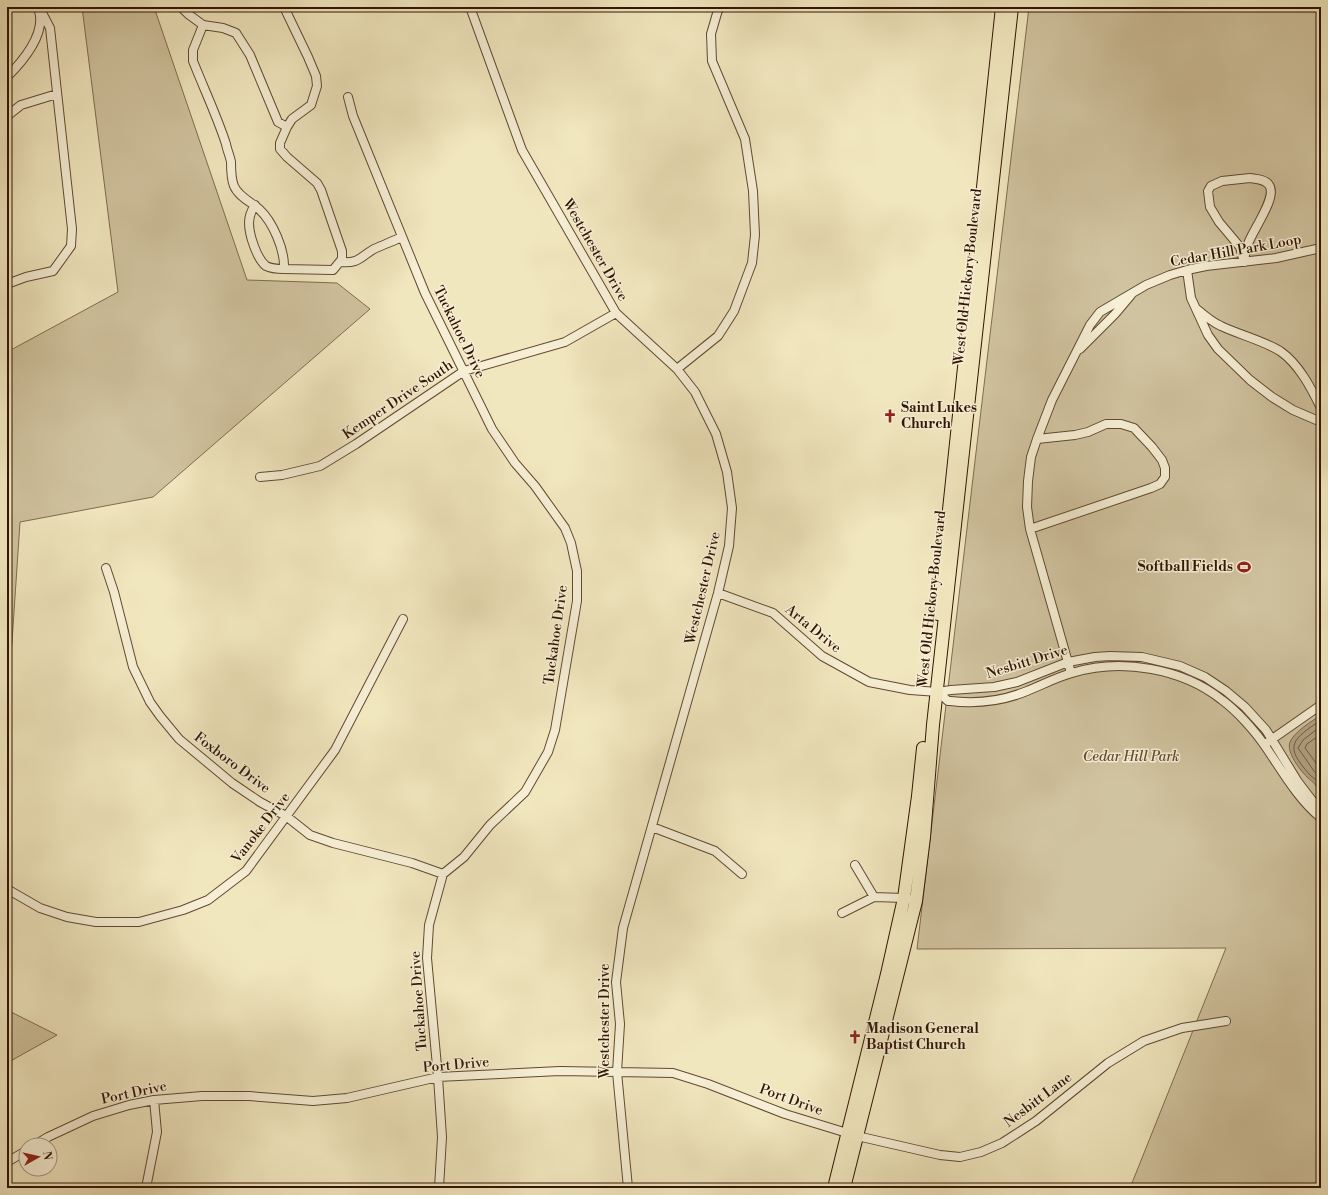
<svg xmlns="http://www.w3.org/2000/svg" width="1328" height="1195" font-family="'Libre Bodoni',serif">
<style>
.green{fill:#d0c39f;stroke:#806c50}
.water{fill:#b09f7f;stroke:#7d674d}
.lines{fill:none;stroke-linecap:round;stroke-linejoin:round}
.shore{stroke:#705a40;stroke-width:1}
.street-casing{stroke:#614931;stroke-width:10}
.primary-casing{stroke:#311402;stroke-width:14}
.street{stroke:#f6efd5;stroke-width:8}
.primary{stroke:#f1e7bf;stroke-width:12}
.labels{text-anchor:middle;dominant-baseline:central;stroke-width:3;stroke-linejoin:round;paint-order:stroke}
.street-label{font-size:14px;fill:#311402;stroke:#f6efd5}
.poi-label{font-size:14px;font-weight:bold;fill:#311402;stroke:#f6efd5;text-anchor:start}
.park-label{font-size:14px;font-style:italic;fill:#614931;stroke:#f6efd5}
</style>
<rect width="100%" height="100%" fill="#f1e7bf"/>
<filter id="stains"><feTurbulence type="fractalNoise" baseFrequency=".005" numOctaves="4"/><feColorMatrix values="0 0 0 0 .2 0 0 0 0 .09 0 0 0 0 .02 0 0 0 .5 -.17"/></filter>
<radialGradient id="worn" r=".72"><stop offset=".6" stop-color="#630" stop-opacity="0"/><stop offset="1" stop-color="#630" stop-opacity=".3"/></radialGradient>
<!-- green -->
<path class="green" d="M82 7H154L247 280 337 283 370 309 153 497 20 522 7 717V352L118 292Z
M1029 7H1321V1188H1130L1226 948 917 949Z
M7 1010 57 1035 7 1063Z"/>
<!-- water -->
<path class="water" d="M1321 715V793C1318 791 1318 788 1316 786 1314 782 1310 780 1307 777 1300 770 1286 752 1290 742 1294 732 1312 721 1321 715Z"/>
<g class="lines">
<!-- shore -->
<path class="shore" d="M1321 720C1292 740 1283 745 1310 775 1314 779 1319 781 1321 786
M1321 726 1303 740 1298 748 1314 771 1321 778
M1321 734 1307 744 1305 748 1321 770"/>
<!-- street casing -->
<g class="street-casing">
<path id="street" d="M181 7 188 14 203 25 223 28 236 33 250 55 278 122 287 127 292 119 311 105 317 86 316 76 308 57 284 7
M470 7 522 150 616 313 677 369 695 392 716 434 727 472 732 508 729 546 718 593 623 928 616 982 620 1024 617 1072 628 1188
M203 25 193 50V61C204 89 217 116 226 144 227 150 230 156 231 162 231 170 231 179 234 186 238 196 251 202 259 209 273 222 285 250 284 269 278 269 272 269 266 266 257 259 249 235 249 223 249 216 251 211 255 205
M7 77C22 62 46 34 39 11
M348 97 353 116 425 293 492 429 515 463 535 486 565 528 571 543 577 571V601L555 730 548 752 525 792 490 825 464 857 443 874 429 925 427 958 438 1077 442 1137 439 1188
M7 116 21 105 57 94
M1250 178C1256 179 1265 179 1269 185 1278 197 1252 231 1248 244 1245 250 1245 256 1244 262L1240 247 1219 222 1210 207 1208 191 1211 186 1222 181Z
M340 262C359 264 360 257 374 249 383 245 393 241 402 237
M284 269 333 270 342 259V251L321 190 317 183 287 157 280 149V143L287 127
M1187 270 1191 298 1208 335 1218 349 1250 380 1272 397 1293 410 1321 422
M7 284 26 277 53 271 71 246 72 229 50 28 39 7
M1198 310C1205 316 1212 322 1221 326 1240 335 1262 340 1280 351 1299 364 1311 388 1321 408
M1080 349 1115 314 1131 295
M677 369 718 336 734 311 752 263 755 235 753 191 745 139 712 61 711 34 718 10 722 7
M260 477 282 475 320 466 356 444 464 371 565 342 616 313
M1030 529 1151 488 1160 484 1165 477V468L1162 460 1152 447 1134 428 1121 424H1106L1088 432 1075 435 1037 439
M106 568 114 592 133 667 150 702 160 716 179 739 232 783 260 802 286 816 310 835 333 843 412 863 443 874
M718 593 773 613 822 656 869 682 910 690 938 692 951 690 994 687 1017 682 1068 662 1095 657 1110 656 1142 657 1180 666 1205 677 1226 691 1245 707 1266 730 1298 782 1321 812
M1071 673 1030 529 1027 507 1028 481 1031 457 1037 439 1052 400 1090 325 1100 312 1146 285 1170 275 1187 270 1206 266 1276 258 1321 248
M938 692 948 701H950C976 704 1003 701 1027 691 1042 685 1057 677 1072 673 1121 658 1182 668 1222 700 1237 711 1255 731 1265 746 1283 772 1297 798 1321 818
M1268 742 1321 705
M652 827 715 851 742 874
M855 865 874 897
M7 889 40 908 67 917 96 922H139L183 910 208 900 246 871 335 750 403 619
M842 913 874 897 904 898 916 901
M35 1145 48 1137 93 1116 129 1105 154 1100 202 1096H249L313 1101 347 1098 438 1077 560 1071 617 1072 673 1073 708 1084 785 1114 857 1136 940 1155 960 1157 981 1152 1002 1143 1036 1121 1108 1063 1144 1041 1182 1028 1226 1021
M7 1162 26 1151
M146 1188 157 1132 154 1100"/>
</g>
<!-- primary casing -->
<g class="primary-casing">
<path id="primary" d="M938 614 1002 7
M834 1188 887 974 904 898 918 796 923 748
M844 1188 916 901 924 837 933 725 1012 7"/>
</g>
<!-- street -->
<use href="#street" class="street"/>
<!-- primary -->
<use href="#primary" class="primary"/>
</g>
<!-- icons -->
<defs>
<g id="church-bare" transform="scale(1.08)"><path d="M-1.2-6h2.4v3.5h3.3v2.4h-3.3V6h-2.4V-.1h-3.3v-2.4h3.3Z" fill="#8f2418" stroke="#f6efd5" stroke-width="2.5" paint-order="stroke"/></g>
<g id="stadium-bare" transform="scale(1.08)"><path d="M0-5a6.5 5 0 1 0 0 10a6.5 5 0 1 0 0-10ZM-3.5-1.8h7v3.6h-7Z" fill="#8f2418" stroke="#f6efd5" stroke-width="2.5" paint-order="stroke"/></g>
</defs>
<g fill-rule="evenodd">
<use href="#church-bare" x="890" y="416"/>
<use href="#stadium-bare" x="1244" y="567"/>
<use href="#church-bare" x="855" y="1037"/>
</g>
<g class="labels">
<!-- street labels -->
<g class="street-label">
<text transform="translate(595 250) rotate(60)">Westchester Drive</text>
<text transform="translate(1236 251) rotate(-10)">Cedar Hill Park Loop</text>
<text transform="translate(968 277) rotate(-84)">West Old Hickory Boulevard</text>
<text transform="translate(459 332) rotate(64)">Tuckahoe Drive</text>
<text transform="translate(398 400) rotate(-34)">Kemper Drive South</text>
<text transform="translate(703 588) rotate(-77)">Westchester Drive</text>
<text transform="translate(932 599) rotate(-84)">West Old Hickory Boulevard</text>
<text transform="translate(813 629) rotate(39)">Arta Drive</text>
<text transform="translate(556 635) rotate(-82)">Tuckahoe Drive</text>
<text transform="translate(1027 662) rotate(-17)">Nesbitt Drive</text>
<text transform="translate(232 763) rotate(37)">Foxboro Drive</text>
<text transform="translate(261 828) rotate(-52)">Vanoke Drive</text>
<text transform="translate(419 1001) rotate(-94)">Tuckahoe Drive</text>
<text transform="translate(605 1021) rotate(-90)">Westchester Drive</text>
<text transform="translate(456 1065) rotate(-5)">Port Drive</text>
<text transform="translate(134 1093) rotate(-12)">Port Drive</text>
<text transform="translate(791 1100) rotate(20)">Port Drive</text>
<text transform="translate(1038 1100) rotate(-37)">Nesbitt Lane</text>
</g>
<!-- poi labels -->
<g class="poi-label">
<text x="901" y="408">Saint Lukes<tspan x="901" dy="16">Church</tspan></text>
<text x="1233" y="567" text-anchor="end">Softball Fields</text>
<text x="866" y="1029">Madison General<tspan x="866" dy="16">Baptist Church</tspan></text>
</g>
<!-- park labels -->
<g class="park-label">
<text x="1131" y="757">Cedar Hill Park</text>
</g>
</g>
<!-- margin -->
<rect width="1328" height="1195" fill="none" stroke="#f1e7bf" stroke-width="24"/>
<rect x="8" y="8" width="1312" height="1179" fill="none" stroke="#311402" stroke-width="2"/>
<rect x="12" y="12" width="1304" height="1171" fill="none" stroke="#311402"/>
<!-- north arrow -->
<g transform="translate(38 1157) rotate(82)"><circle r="19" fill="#f6efd5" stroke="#a79781"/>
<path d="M0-3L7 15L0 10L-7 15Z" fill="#8f2418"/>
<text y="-6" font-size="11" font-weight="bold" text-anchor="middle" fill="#311402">N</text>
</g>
<rect width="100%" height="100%" filter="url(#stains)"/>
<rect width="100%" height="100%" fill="url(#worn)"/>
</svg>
